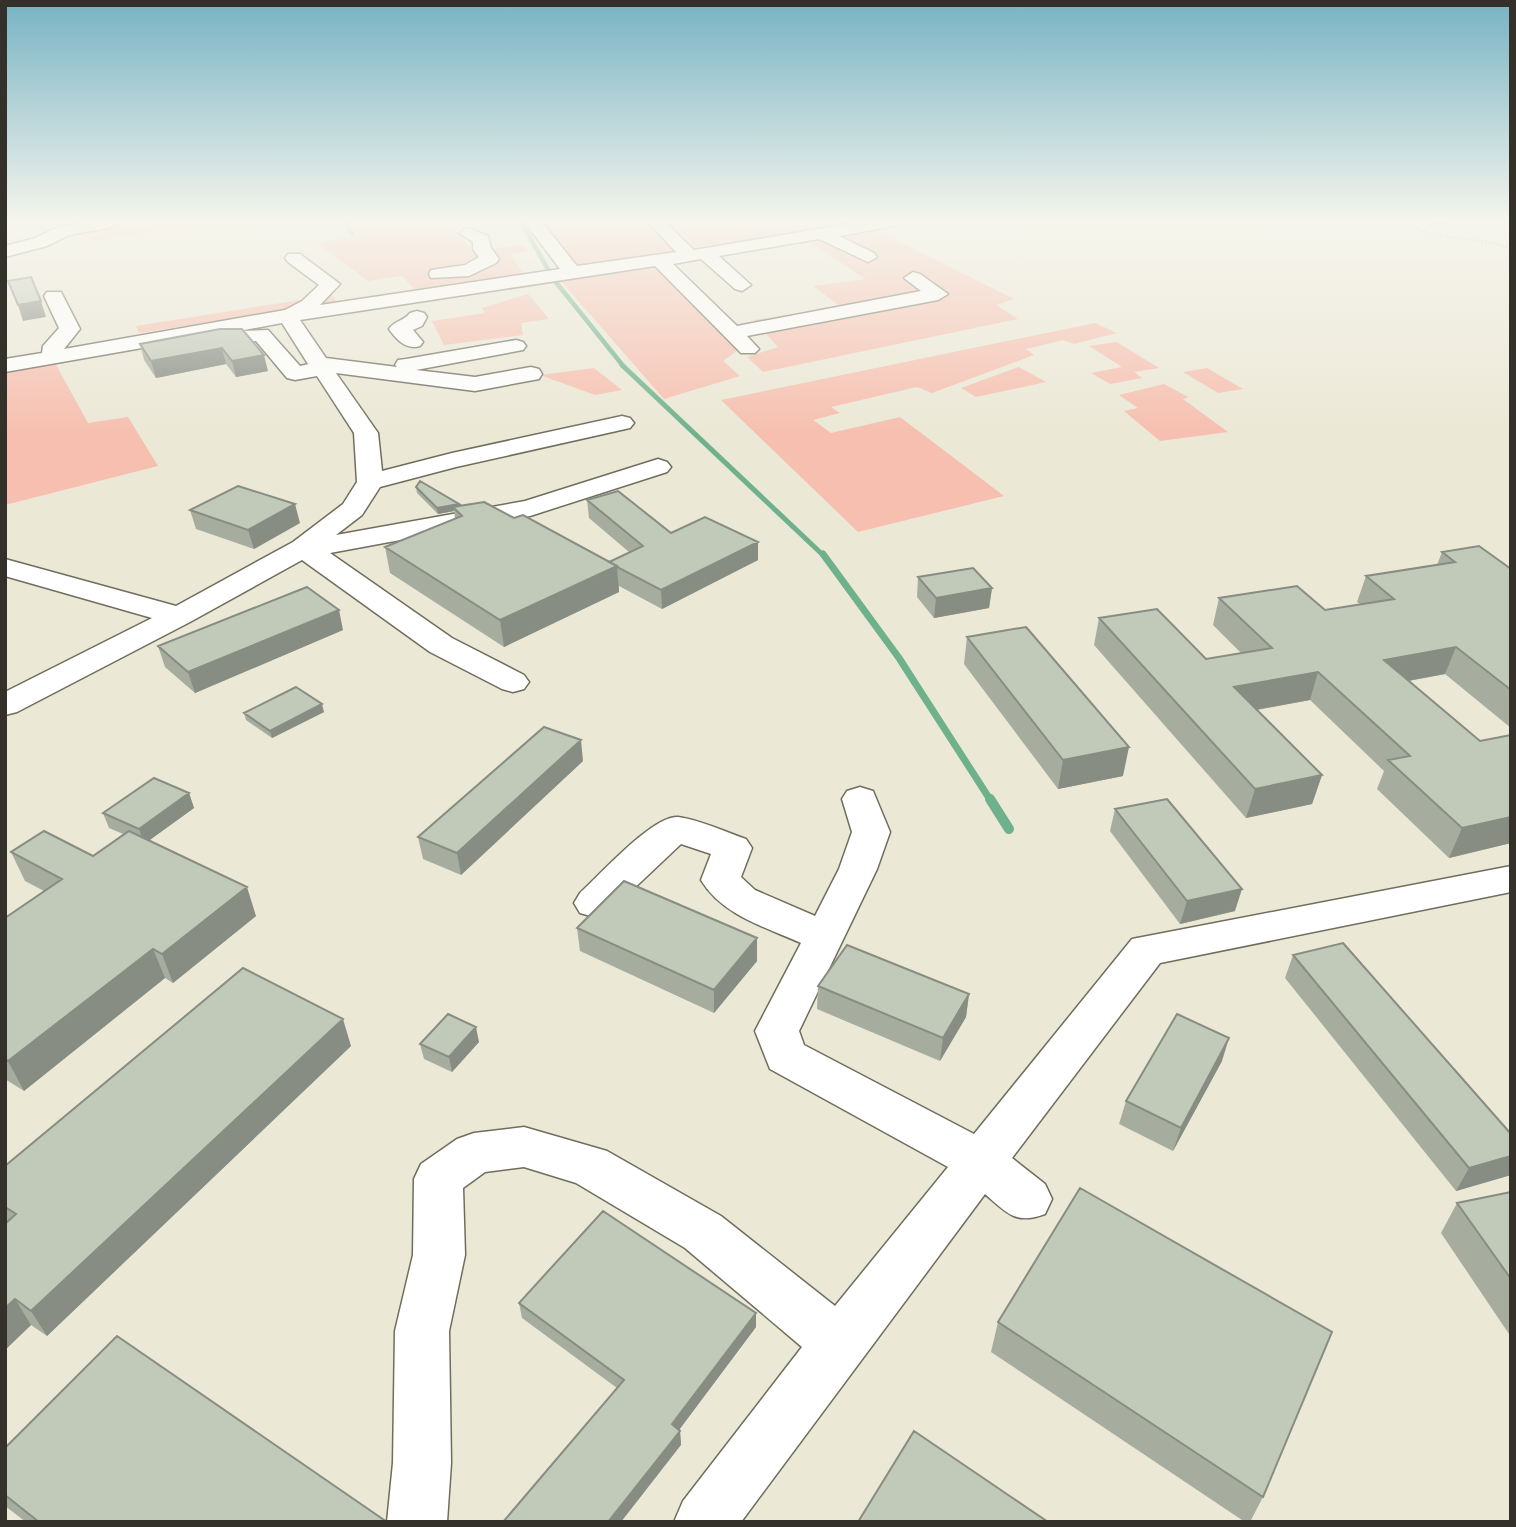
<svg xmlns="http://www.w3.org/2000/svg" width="1516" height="1527" font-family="'Fira Sans Condensed',sans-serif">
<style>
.green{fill:#f6bfaf}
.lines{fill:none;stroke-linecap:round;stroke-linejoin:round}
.stream-far3{stroke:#6fb18c;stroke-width:4.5}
.stream-far2{stroke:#6fb18c;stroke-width:5}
.stream-far1{stroke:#6fb18c;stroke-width:7}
.stream{stroke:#6fb18c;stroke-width:10}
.minor-casing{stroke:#706d5d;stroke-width:3}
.path{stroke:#8f8d80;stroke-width:2.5;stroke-dasharray:1 2.5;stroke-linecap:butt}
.minor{fill:#fff;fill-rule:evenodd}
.wall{fill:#a6ad9f}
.shaded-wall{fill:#878d82}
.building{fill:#c1c9b9;stroke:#878d82;stroke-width:2}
</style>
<rect width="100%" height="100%" fill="#ebe8d6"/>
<!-- green -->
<path class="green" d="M160 220H224L92 241 78 233Z
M350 220H453L456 233 473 251 523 245 528 251 511 254 523 274 414 289 402 276 368 281 317 243 357 236Z
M537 220H643L682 255 577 266Z
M694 220H879L828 230 696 247 672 224Z
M874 229 1014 299 996 305 1018 319 763 372 747 357 778 347 753 320 841 307 813 286 865 279 809 241Z
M656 265 738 350 723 361 740 376 664 399 560 280Z
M528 294 549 319 521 323 523 335 444 345 432 321 485 313 482 308Z
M332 295 337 302 139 333 136 326Z
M1095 323 1117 333 1074 344 1063 340 1026 349 1034 355 932 393 917 387 831 407 840 413 813 420 831 433 900 417 1004 496 858 532 721 400Z
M1117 342 1159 368 1134 372 1142 378 1110 384 1091 373 1122 367 1089 346Z
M55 363 88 423 128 417 158 466 5 505V372Z
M1019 367 1046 382 976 397 961 388Z
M594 368 622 390 595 395 540 375Z
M1207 368 1243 389 1218 393 1183 372Z
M1164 384 1188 397 1183 399 1228 432 1160 441 1124 411 1138 408 1119 395Z"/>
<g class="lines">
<!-- stream-far3 -->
<path class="stream-far3" d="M346 220 352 234
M520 220 550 273
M1431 225 1455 220
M555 281 624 367"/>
<!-- stream-far2 -->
<path class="stream-far2" d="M622 365 824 556"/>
<!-- stream-far1 -->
<path class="stream-far1" d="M823 554 899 658 991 801"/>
<!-- stream -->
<path class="stream" d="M990 799 1009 829"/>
<!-- minor casing -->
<g class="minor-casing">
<path id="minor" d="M98 220H120L109 228 69 235 47 246 5 257V246L35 238 58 227Z
M523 220H540L577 266 676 252 646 220H663L694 250 871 220H908L900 225 839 236 874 253 877 257 868 262 819 239 719 256 751 285 742 291 735 289 701 259 673 264 737 326 921 291 904 278 913 272 920 274 948 294 938 300 747 336 759 349 755 353H741L655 266 300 320 326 358 397 367 395 365 398 360 406 359 516 340 523 342 526 346 523 350 416 370 475 377 531 367 539 369 542 374 539 379 475 391 336 373 378 433 382 471 452 453 622 416 630 418 634 423 630 428 456 467 380 487 362 515 336 535 525 501 658 459 667 462 671 467 667 472 530 516 330 553 452 638 524 675 529 682 524 689 513 692 502 689 430 652 302 560 190 622 17 712 5 715V692L152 618 5 576V559L176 606 293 542 343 504 357 482 354 433 317 376 295 380 287 378 256 341 229 344 222 342 219 338 222 334 5 372V359L42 353 43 346 59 328 44 296 47 292H61L80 329 64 349 285 310 302 301 319 285 288 262 285 258 288 254H300L340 284 320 305 560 269ZM282 323 308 364H309L300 366 268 330 239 331Z
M468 228 488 236 491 248 499 259 496 263 469 276 431 278 429 274 431 270 465 265 479 257 473 249V242L459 233Z
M417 311 424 313 427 317 422 326 413 330 423 342 420 346C406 350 397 340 389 329 394 321 404 321 410 313Z
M860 787 873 791 890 832 877 869 799 1031 804 1045 974 1134 1132 939 1511 866V892L1160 963 1012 1158 1045 1184 1052 1199 1045 1214C1015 1225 1007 1213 985 1194L741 1522H674L683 1501 802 1347 685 1248 576 1183 524 1167 485 1172 463 1188 465 1255 449 1331 451 1463 447 1522H387L393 1463 395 1331 413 1255 414 1179 421 1164 457 1139 474 1133 524 1127 607 1151 721 1216 835 1306 948 1167 770 1069 755 1031 801 943C765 927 722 915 701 880L711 854 681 844 608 913 594 917 580 913 574 903 580 893C599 876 653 815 678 817 701 820 725 832 746 839L752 848 741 877 755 890 815 916 839 869 852 832 842 799 847 791Z"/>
</g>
<!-- path -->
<path class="path" d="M1390 220 1437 235 1493 243 1511 249"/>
<!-- minor -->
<use href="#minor" class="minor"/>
</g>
<!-- wall -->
<path class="wall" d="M220 329 268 371 236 377 226 364 156 378 144 360 140 344Z
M416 487 460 506 514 518 609 562 629 552 589 518 587 500 671 533 758 560 662 609 619 586V592L504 647 390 573 385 547 455 519 454 511 438 514 417 493Z
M190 510 300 523 254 549 196 529Z
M1442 552 1511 569V728L1445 674 1409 681 1480 741 1511 735V843L1449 858 1377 789 1384 771 1310 700 1257 710 1322 775 1312 804 1246 818 1094 645 1099 618 1206 659 1241 653 1213 625 1219 598 1325 610 1360 604 1357 602 1366 576 1437 565Z
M918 577 992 588 989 608 934 618 917 597Z
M343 630 195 693 165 667 158 646Z
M967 637 1123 776 1058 789 964 664Z
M324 712 272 738 246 720 244 713Z
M583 761 461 875 423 859 418 837Z
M189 793 194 808 150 840 256 916 173 983 165 978 24 1091 5 1079V918L44 891 25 881 11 852 93 856 123 834 109 828 103 813Z
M1115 809 1235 911 1180 924 1110 831Z
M577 928 757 938V961L714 1013 580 951Z
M1293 955 1511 1134V1175L1456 1191 1285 978Z
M818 986 969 994 966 1017 940 1061 817 1009Z
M479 1042 452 1072 424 1059 420 1044Z
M351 1046 47 1336 31 1325 5 1350 6 1223 5 1222V1166Z
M1222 1061 1173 1151 1119 1124 1126 1101Z
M1511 1192V1337L1441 1233 1457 1203Z
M519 1303 756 1327 679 1430 680 1431 681 1445 617 1388 522 1318Z
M998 1322 1263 1497 1250 1522H1245L991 1352Z
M5 1448 387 1522H26L5 1506Z"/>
<!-- shaded-wall -->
<path class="shaded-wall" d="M41 301 46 317 23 321 18 305Z
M222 348 226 364 156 378 151 361Z
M264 355 268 371 236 377 232 361Z
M295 504 300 523 254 549 248 530Z
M459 504 460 510 453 507 454 511 438 514 437 508Z
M758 542V560L662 609 661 590Z
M617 566 619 592 504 647 500 620Z
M992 588 989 608 934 618 936 598Z
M339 610 343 630 195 693 188 672Z
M1456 647 1445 674 1374 687 1384 660Z
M1318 672 1310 700 1227 715 1234 687Z
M322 704 324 712 272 738 270 731Z
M581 740 583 761 461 875 457 853Z
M1129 747 1123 776 1058 789 1063 760Z
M1322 775 1312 804 1246 818 1255 789Z
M189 793 194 808 144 844 139 829Z
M1511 817V843L1449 858 1462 828Z
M247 887 256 916 173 983 162 954Z
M1242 889 1235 911 1180 924 1187 901Z
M757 938V961L714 1013V990Z
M153 949 165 978 24 1091 8 1061Z
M969 994 966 1017 940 1061 943 1038Z
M343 1019 351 1046 47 1336 31 1311Z
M476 1027 479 1042 452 1072 449 1057Z
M1229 1038 1222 1061 1173 1151 1181 1128Z
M1511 1156V1175L1456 1191 1469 1168Z
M15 1299 31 1325 5 1350V1308Z
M756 1313V1327L673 1438 672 1424Z
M680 1431 681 1445 621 1522H608Z"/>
<!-- building -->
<path class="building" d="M31 277 41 301 18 305 8 281Z
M220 329H242L264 355 232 361 222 348 151 361 140 344Z
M420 481 459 504 437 508 416 487Z
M238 486 295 504 248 530 190 510Z
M618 491 671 533 705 517 758 542 661 590 617 567V566L609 562 643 546 587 500Z
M484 502 514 518 523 515 617 566 500 620 385 547 462 516 453 507Z
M1479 546 1511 569V690L1456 647 1384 660 1480 741 1511 735V817L1462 828 1388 760 1410 756 1318 672 1234 687 1322 775 1255 789 1099 618 1157 609 1206 659 1272 648 1219 598 1297 586 1325 610 1394 599 1366 576 1455 562 1442 552Z
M973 568 992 588 936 598 918 577Z
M307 587 339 610 188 672 158 646Z
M1026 627 1129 747 1063 760 967 637Z
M296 687 322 704 270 731 244 713Z
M544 727 581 740 457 853 418 837Z
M154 778 189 793 139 829 103 813Z
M1167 799 1242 889 1187 901 1115 809Z
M44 831 93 856 129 831 247 887 162 954 153 949 8 1061 5 1059V918L62 879 11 852Z
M624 881 757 938 714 990 577 928Z
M1343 943 1511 1134V1156L1469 1168 1293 955Z
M847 945 969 994 943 1038 818 986Z
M243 968 343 1019 31 1311 15 1299 5 1308V1224L16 1214 5 1207V1166Z
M448 1014 476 1027 449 1057 420 1044Z
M1177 1014 1229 1038 1181 1128 1126 1101Z
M1080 1188 1332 1332 1263 1497 998 1322Z
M1511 1192V1279L1457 1203Z
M603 1211 756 1313 672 1424 680 1431 608 1522H503L624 1380 519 1303Z
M117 1336 387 1522H39L5 1495V1448Z
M914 1431 1048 1522H858Z"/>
<!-- sky -->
<linearGradient id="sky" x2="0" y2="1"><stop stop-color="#77b3c3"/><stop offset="0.51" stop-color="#f6f5ed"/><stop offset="1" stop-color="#f6f5ed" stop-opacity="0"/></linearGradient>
<rect width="1516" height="434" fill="url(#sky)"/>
<!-- border -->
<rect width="1516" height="1527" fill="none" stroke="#33312a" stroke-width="14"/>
</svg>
